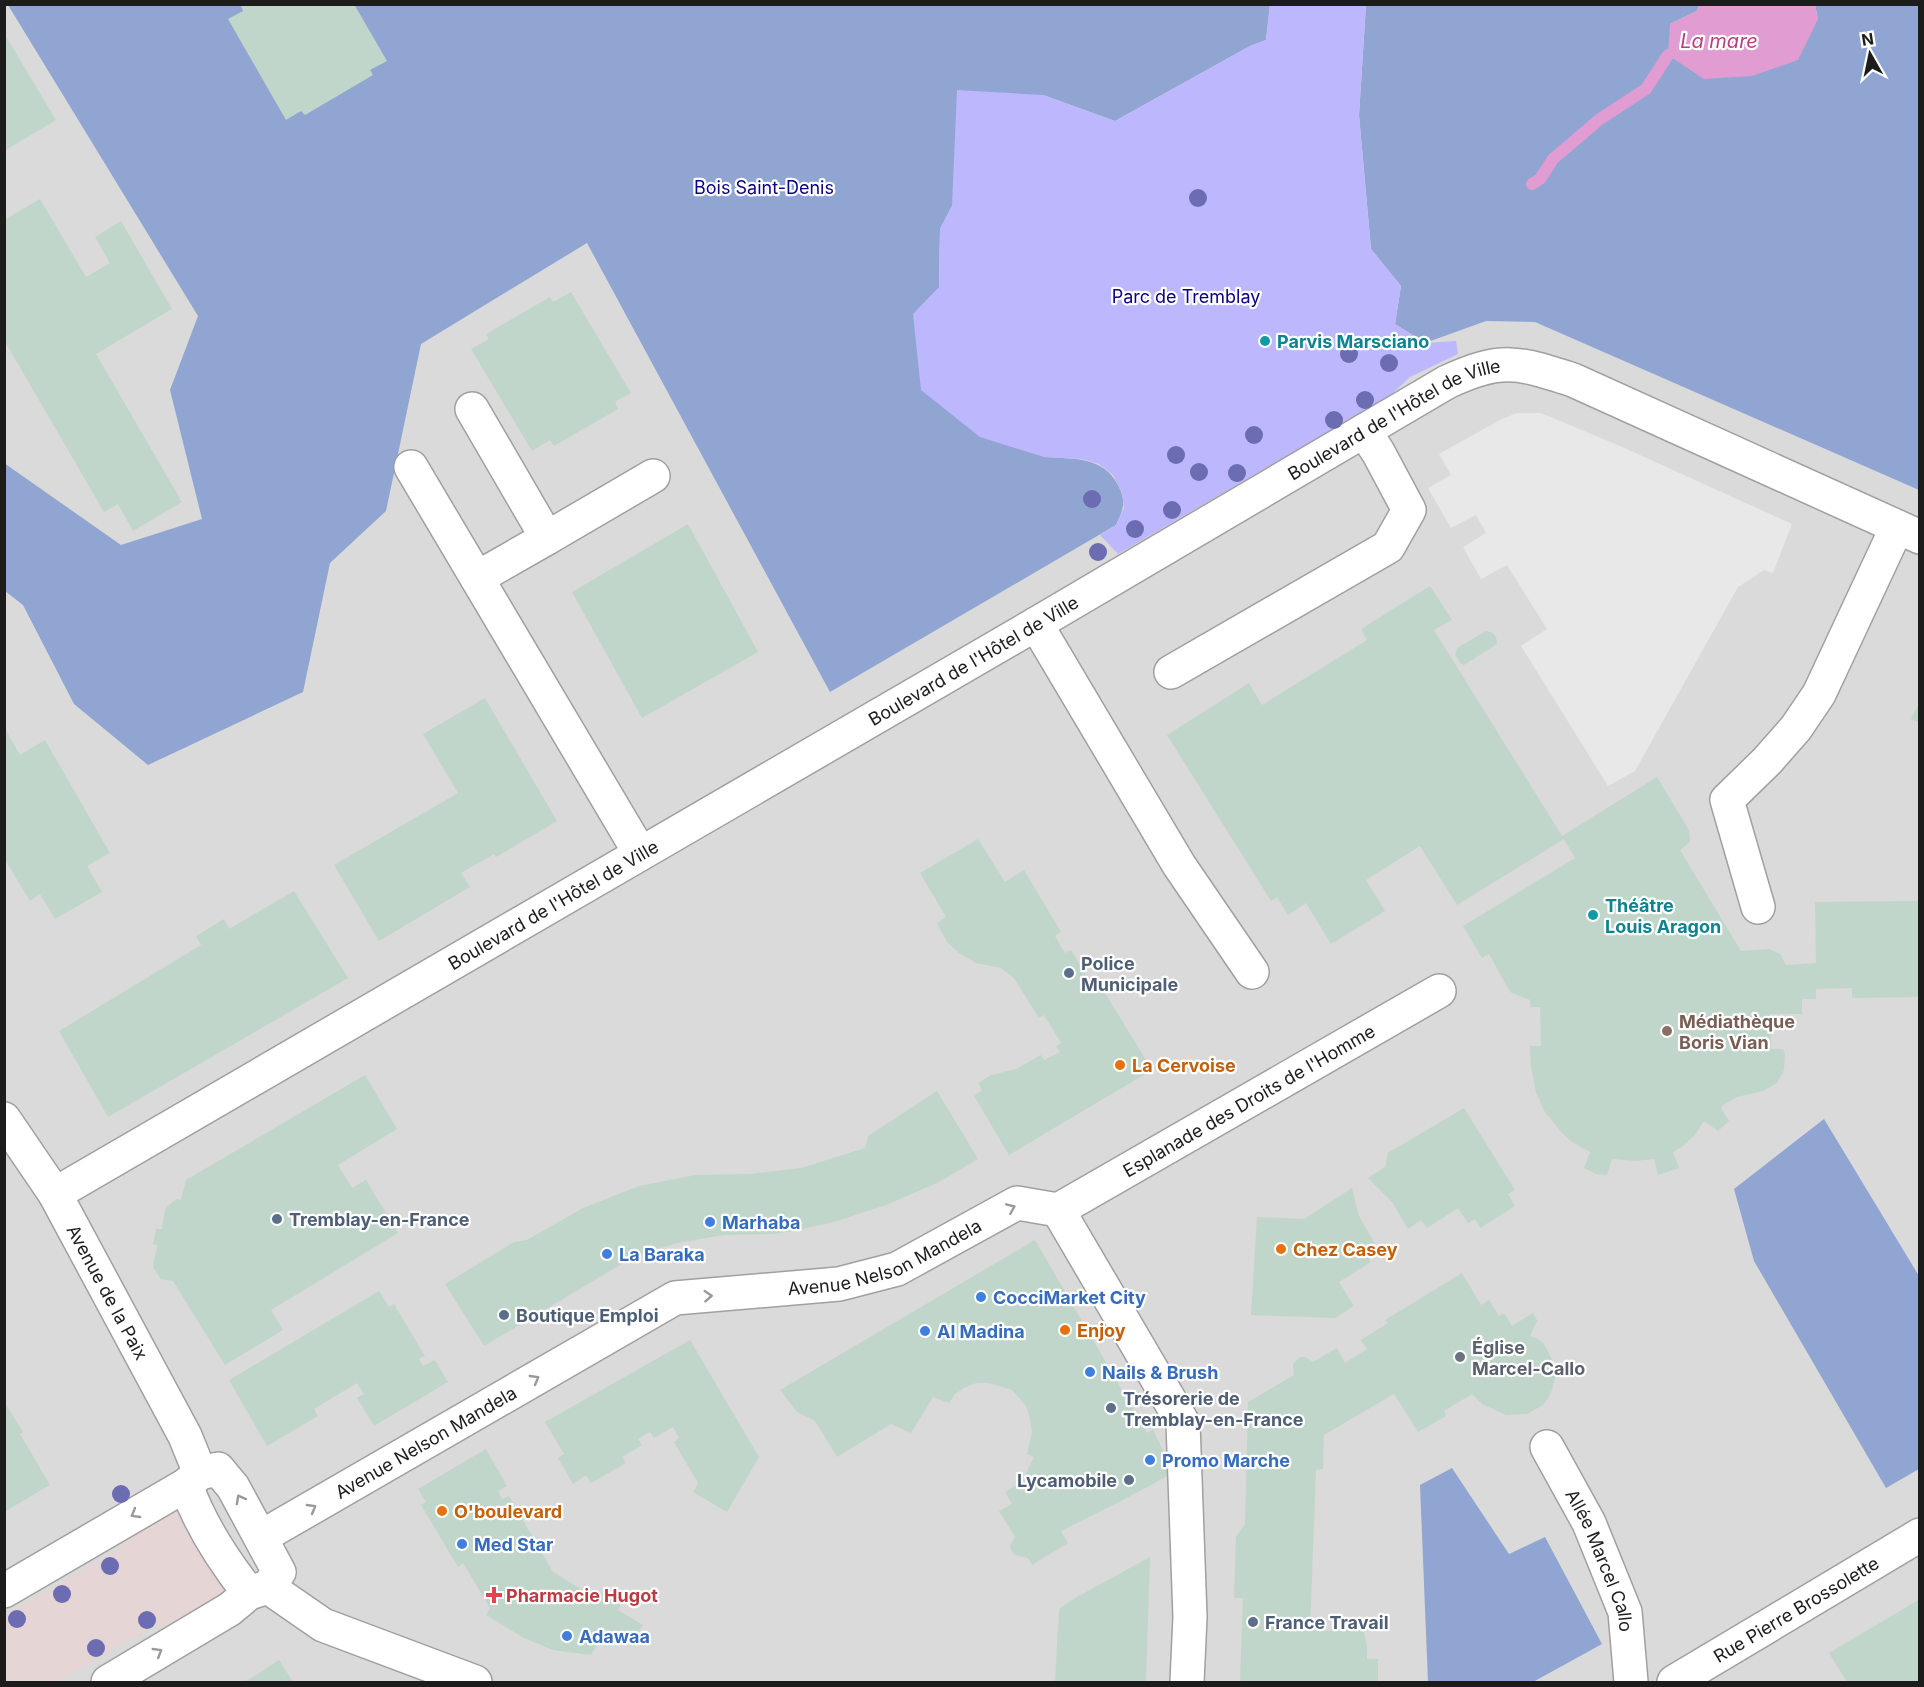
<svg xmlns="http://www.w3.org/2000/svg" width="1924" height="1687" font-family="Inter,sans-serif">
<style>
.residential{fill:#d9dad9}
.forest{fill:#91a5d2}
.park{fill:#bdb8fe}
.parking{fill:#e8e8e8}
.plaza{fill:#e5d5d5}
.water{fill:#e19dd2}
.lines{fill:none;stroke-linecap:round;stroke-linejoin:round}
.stream{stroke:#e19dd2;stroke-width:12}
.building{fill:#c1d6ca}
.minor-casing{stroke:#a0a0a0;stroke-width:36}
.minor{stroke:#fff;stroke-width:33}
.tree{fill:#6b6cb1}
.oneway{stroke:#999}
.culture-dot{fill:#0f9aa8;stroke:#fff;stroke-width:2}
.service-dot{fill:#5c6f8a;stroke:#fff;stroke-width:2}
.education-dot{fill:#8d6e63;stroke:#fff;stroke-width:2}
.food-dot{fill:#e8710a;stroke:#fff;stroke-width:2}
.shop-dot{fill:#3f7fe0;stroke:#fff;stroke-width:2}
.worship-dot{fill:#6b7280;stroke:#fff;stroke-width:2}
.health-dot{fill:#e0444e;stroke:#fff;stroke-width:2}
.labels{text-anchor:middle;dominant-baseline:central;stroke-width:4.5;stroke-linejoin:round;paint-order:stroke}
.park-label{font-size:18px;fill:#0a0183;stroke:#fff}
.culture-label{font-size:18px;font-weight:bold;fill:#0d838f;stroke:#fff;text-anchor:start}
.street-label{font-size:18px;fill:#1c1c1c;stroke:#fff}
.service-label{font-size:18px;font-weight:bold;fill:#4e5e75;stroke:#fff;text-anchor:start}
.education-label{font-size:18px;font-weight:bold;fill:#785e54;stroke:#fff;text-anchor:start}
.food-label{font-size:18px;font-weight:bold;fill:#c56008;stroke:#fff;text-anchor:start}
.shop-label{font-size:18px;font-weight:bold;fill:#366cbe;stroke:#fff;text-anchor:start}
.worship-label{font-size:18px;font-weight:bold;fill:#5b616d;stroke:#fff;text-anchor:start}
.health-label{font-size:18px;font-weight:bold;fill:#be3a42;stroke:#fff;text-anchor:start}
.water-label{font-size:20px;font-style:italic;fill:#b4417c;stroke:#fff}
</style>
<rect width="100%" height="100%" fill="#e1efea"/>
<!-- residential -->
<path class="residential" d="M5 5H1919V1682H5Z"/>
<!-- forest -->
<path class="forest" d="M8 5H1270L1266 40 1250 46 1115 121 1043 95 952 206 940 229 939 288 1044 457C1073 459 1103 456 1118 485 1127 502 1123 510 1116 525L830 692 587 243 421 344 386 511 330 563 303 692 148 765 74 704 23 605 5 591 4 463 121 545 202 519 170 390 198 316Z
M1366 5H1699L1697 11 1670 24 1818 19 1815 5H1919V490L1535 322 1486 321 1425 343 1395 324 1401 286 1371 249 1359 115Z
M1824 1119 1919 1276V1469L1886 1488 1754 1261 1734 1189Z
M1452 1468 1509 1554 1545 1537 1602 1644 1533 1682H1428L1420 1485Z"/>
<!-- park -->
<path class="park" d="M1270 4 1366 5 1359 115 1371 249 1401 286 1395 324 1425 343 1456 341 1458 354 1410 377 1390 396 1118 554 1100 535 1116 525 1124 508 1122 493 1113 475 1099 464 1081 459 1044 457 980 437 921 390 913 314 939 287 940 229 952 206 957 90 1043 95 1115 121 1250 46 1266 40Z"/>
<!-- parking -->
<path class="parking" d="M1517 413H1541L1620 446 1792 524 1773 573 1764 570 1738 587 1635 771 1608 786 1521 646 1547 629 1507 565 1481 579 1463 547 1486 533 1476 515 1451 528 1428 488 1451 475 1439 454 1500 420Z"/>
<!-- plaza -->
<path class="plaza" d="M175 1510 184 1515 222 1579 224 1588 221 1596 166 1631 154 1626 57 1682H5L4 1616 122 1547 124 1533Z"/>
<!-- water -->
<path class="water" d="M1699 5H1815L1818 19 1798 60 1752 76 1704 79 1668 55 1670 24 1697 11Z"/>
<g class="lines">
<!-- stream -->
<path class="stream" d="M1532 184 1540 179 1553 159 1600 119 1646 89 1668 55"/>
</g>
<!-- building -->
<path class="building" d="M240 4H354L387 61 370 70 373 75 305 115 301 111 286 120 228 19 243 11Z
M4 33 56 120 4 151Z
M40 199 86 277 110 263 95 237 121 221 172 309 96 354 182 502 133 531 118 504 104 512 4 340V220Z
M571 292 631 393 615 402 618 409 554 446 550 440 532 451 471 349 489 339 486 334 550 297 553 302Z
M688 524 758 652 642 718 572 592Z
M1430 586 1452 620 1434 630 1562 836 1657 777 1689 830 1690 842 1680 850 1741 951 1769 949 1780 954 1786 965 1816 963 1815 902 1918 901 1920 915 1918 997 1852 998V988L1816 989V999H1802V1014H1770L1771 1049H1783L1785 1054 1784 1070 1777 1083 1763 1091 1737 1097 1723 1105 1721 1108 1729 1121 1718 1131 1704 1121 1695 1135 1683 1146 1673 1152 1679 1168 1658 1175 1654 1159 1635 1161 1612 1159 1607 1175 1596 1174 1584 1168 1590 1152 1572 1142 1563 1134 1545 1112 1536 1093 1531 1065 1530 1046H1541L1540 1007H1530V1000L1510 992 1489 954 1482 958 1463 926 1575 858 1564 839 1457 905 1420 846 1366 880 1385 911 1331 944 1306 903 1288 915 1277 897 1271 901 1167 735 1249 683 1262 705 1367 640 1361 629Z
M1486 631 1493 633 1496 637 1497 644 1464 665 1460 663 1455 655 1457 648Z
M485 698 557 821 496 857 494 854 461 873 470 887 379 941 334 865 458 793 423 734Z
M1920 702V723L1911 719Z
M4 727 20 755 45 740 110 853 87 866 102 892 55 919 40 894 30 901 4 858Z
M978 839 1005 882 1024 870 1061 932 1055 936 1065 953 1071 950 1096 991 1102 988 1152 1070 1009 1155 974 1096 982 1090 978 1083 991 1075 1016 1069 1041 1055 1044 1060 1060 1052 1056 1046 1061 1043 1044 1015 1039 1018 1014 978 1001 968 976 963 959 953 947 942 937 923 946 917 920 873Z
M294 891 348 978 108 1117 59 1031 201 945 196 936 224 919 229 929Z
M365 1075 397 1129 338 1165 352 1188 366 1180 398 1233 271 1310 283 1330 225 1365 173 1281 161 1279 153 1267 157 1245 153 1244 156 1229H162L165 1209 176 1199 181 1200 186 1180Z
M937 1091 978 1159 939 1182 886 1205 837 1221 807 1228 775 1234 723 1235 678 1243 650 1251 625 1262 484 1346 445 1284 514 1242 527 1240 583 1208 639 1186 696 1175 750 1174 801 1168 865 1148 868 1136Z
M1464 1108 1515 1190 1508 1194 1515 1206 1480 1228 1475 1219 1468 1223 1458 1208 1427 1228 1421 1220 1408 1229 1392 1202 1368 1178 1385 1167 1388 1153Z
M1352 1188 1358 1214 1377 1248 1366 1255 1371 1262 1339 1282 1354 1306 1335 1318 1251 1315 1257 1217 1304 1219Z
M1035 1240 1147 1433 1153 1429 1173 1473 1123 1500 1061 1531 1068 1543 1032 1565 1028 1558 1015 1555 1011 1550 1010 1545 1015 1537 999 1511 1012 1504 1005 1492 1022 1482 1034 1457 1027 1454 1032 1432 1030 1418 1026 1406 1012 1390 989 1383H976L964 1388 955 1394 949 1403 933 1397 911 1433 891 1424 837 1457 815 1421 797 1412 780 1390Z
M1462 1273 1481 1305 1489 1300 1499 1316 1504 1313 1512 1326 1533 1313 1538 1322 1536 1323 1530 1336 1538 1339 1544 1344 1554 1363 1556 1373 1552 1390 1547 1400 1543 1405 1527 1414 1506 1415 1482 1404 1472 1394 1444 1411 1446 1416 1418 1432 1394 1394 1324 1435 1323 1469 1316 1470 1310 1630 1331 1631V1629L1363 1630 1367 1645V1659H1378V1682H1240L1243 1598H1234L1236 1537 1245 1524 1248 1402 1294 1375 1293 1364 1300 1357H1305L1313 1362 1337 1348 1345 1363 1367 1349 1361 1340 1388 1323 1385 1320Z
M379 1291 389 1307 394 1304 425 1356 419 1359 423 1366 435 1360 448 1382 374 1426 357 1398 364 1394 357 1383 314 1409 318 1416 267 1446 229 1380Z
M690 1340 759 1457 727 1512 693 1492 698 1483 674 1442 679 1438 673 1427 654 1438 650 1432 638 1439 642 1445 622 1457 626 1463 591 1483 586 1475 573 1484 558 1458 564 1454 545 1422Z
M4 1401 23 1432 20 1434 50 1485 4 1512Z
M486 1449 507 1486 498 1491 502 1499 509 1496 553 1572 584 1591 581 1597 588 1601 595 1589 621 1604 618 1610 643 1625 631 1644 606 1629 591 1655 553 1650 524 1638 486 1615 490 1608 463 1563 458 1567 421 1505 426 1502 418 1489Z
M1150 1557 1146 1682H1055L1059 1609 1075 1598Z
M1920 1599V1680L1915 1682H1847L1829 1653Z
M279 1660 293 1682H245Z"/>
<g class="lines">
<!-- minor casing -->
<g class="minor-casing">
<g id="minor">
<path d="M472 409 547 538 653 476"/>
<path d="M411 467 640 853"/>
<path d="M477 578 547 538"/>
<path d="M1036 624 1179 865 1252 972"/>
<path d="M1171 672 1388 547 1409 510 1378 452 1364 431"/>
<path d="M1758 907 1727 800 1767 761 1796 728 1819 694 1897 527"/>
<path id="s1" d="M4 1119 55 1194 185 1436 200 1473"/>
<path id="s2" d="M55 1194 1036 624 1447 382C1501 357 1518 362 1573 380L1920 537"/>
<path id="s3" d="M1058 1210 1439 991"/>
<path id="s4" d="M1547 1447 1589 1523 1625 1612 1631 1682"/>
<path d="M186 1485C200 1525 223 1560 249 1593"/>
<path id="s5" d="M261 1537 675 1298 839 1284 897 1269 1017 1203 1058 1210 1183 1423 1190 1617 1187 1682"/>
<path d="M268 1587 323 1625 475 1682"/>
<path d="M4 1591 186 1485 200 1473 218 1469 233 1487 279 1572 268 1587 249 1593 230 1609 108 1682"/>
<path id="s6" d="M1674 1682 1920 1535"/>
</g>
</g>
<!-- minor -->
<use href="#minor" class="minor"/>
</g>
<!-- trees -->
<g class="tree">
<circle cx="1198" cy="198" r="9"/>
<circle cx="1349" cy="354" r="9"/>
<circle cx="1389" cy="363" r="9"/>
<circle cx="1365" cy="400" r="9"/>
<circle cx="1334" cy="420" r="9"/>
<circle cx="1254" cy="435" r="9"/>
<circle cx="1176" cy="455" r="9"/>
<circle cx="1199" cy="472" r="9"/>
<circle cx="1237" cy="473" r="9"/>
<circle cx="1092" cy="499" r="9"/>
<circle cx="1172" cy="510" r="9"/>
<circle cx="1135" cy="529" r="9"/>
<circle cx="1098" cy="552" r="9"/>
<circle cx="121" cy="1494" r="9"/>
<circle cx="110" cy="1566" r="9"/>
<circle cx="62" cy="1594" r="9"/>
<circle cx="17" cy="1619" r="9"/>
<circle cx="147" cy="1620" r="9"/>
<circle cx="96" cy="1648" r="9"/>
</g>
<!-- one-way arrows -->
<defs><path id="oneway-chevron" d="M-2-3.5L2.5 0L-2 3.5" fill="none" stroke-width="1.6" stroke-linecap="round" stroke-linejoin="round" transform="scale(1.5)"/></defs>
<g class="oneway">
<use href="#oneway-chevron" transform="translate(1011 1208) rotate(-23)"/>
<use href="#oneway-chevron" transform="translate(708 1296) rotate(-4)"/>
<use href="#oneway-chevron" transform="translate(535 1379) rotate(-30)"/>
<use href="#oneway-chevron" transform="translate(240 1499) rotate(-119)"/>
<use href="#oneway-chevron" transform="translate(312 1508) rotate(-30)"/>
<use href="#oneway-chevron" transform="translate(135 1514) rotate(150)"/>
<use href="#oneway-chevron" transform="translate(158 1652) rotate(-31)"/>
</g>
<!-- markers -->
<g class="culture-dot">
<circle cx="1265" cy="341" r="6"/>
<circle cx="1593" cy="915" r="6"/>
</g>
<g class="service-dot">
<circle cx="1069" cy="973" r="6"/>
<circle cx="277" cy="1219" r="6"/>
<circle cx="504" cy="1315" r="6"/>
<circle cx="1111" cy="1408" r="6"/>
<circle cx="1129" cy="1480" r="6"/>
<circle cx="1253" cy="1622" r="6"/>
</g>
<circle class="education-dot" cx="1667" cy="1031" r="6"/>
<g class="food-dot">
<circle cx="1120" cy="1065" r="6"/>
<circle cx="1281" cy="1249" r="6"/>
<circle cx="1065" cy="1330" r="6"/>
<circle cx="442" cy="1511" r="6"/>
</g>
<g class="shop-dot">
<circle cx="710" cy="1222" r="6"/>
<circle cx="607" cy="1254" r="6"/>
<circle cx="981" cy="1297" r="6"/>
<circle cx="925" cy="1331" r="6"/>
<circle cx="1090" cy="1372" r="6"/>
<circle cx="1150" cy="1460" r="6"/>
<circle cx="462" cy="1544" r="6"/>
<circle cx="567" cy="1636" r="6"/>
</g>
<circle class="worship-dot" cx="1460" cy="1357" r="6"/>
<path class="health-dot" d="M491 1586h6v6h6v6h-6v6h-6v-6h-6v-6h6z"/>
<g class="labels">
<!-- park labels -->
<g class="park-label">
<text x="764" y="187">Bois Saint-Denis</text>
<text x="1186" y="296">Parc de Tremblay</text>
</g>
<!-- culture labels -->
<g class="culture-label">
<text x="1277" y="341">Parvis Marsciano</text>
<text x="1605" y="905">Théâtre<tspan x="1605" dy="21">Louis Aragon</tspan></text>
</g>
<!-- street labels -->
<g class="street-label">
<text stroke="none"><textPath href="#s2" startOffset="1548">Boulevard de l'Hôtel de Ville</textPath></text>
<text stroke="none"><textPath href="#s2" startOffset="1062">Boulevard de l'Hôtel de Ville</textPath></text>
<text stroke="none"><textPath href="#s2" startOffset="576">Boulevard de l'Hôtel de Ville</textPath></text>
<text stroke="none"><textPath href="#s3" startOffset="220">Esplanade des Droits de l'Homme</textPath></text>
<text stroke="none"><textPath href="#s5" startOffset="694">Avenue Nelson Mandela</textPath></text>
<text stroke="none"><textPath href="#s1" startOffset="202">Avenue de la Paix</textPath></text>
<text stroke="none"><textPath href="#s5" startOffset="190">Avenue Nelson Mandela</textPath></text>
<text stroke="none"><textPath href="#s4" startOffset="126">Allée Marcel Callo</textPath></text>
<text stroke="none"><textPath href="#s6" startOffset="142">Rue Pierre Brossolette</textPath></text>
</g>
<!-- service labels -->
<g class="service-label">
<text x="1081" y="963">Police<tspan x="1081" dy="21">Municipale</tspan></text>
<text x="289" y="1219">Tremblay-en-France</text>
<text x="516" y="1315">Boutique Emploi</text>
<text x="1123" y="1398">Trésorerie de<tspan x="1123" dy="21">Tremblay-en-France</tspan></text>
<text x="1117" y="1480" text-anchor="end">Lycamobile</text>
<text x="1265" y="1622">France Travail</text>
</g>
<!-- education labels -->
<g class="education-label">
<text x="1679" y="1021">Médiathèque<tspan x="1679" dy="21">Boris Vian</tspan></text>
</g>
<!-- food labels -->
<g class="food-label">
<text x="1132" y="1065">La Cervoise</text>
<text x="1293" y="1249">Chez Casey</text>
<text x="1077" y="1330">Enjoy</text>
<text x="454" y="1511">O'boulevard</text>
</g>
<!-- shop labels -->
<g class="shop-label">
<text x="722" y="1222">Marhaba</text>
<text x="619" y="1254">La Baraka</text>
<text x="993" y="1297">CocciMarket City</text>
<text x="937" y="1331">Al Madina</text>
<text x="1102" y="1372">Nails &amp; Brush</text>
<text x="1162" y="1460">Promo Marche</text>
<text x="474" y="1544">Med Star</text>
<text x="579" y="1636">Adawaa</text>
</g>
<!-- worship labels -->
<g class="worship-label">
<text x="1472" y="1347">Église<tspan x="1472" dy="21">Marcel-Callo</tspan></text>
</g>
<!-- health labels -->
<g class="health-label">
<text x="506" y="1595">Pharmacie Hugot</text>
</g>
<!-- water labels -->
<g class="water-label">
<text x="1719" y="41">La mare</text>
</g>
</g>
<!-- border -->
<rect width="1924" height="1687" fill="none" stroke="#1c1c1c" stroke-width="12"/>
<!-- north arrow -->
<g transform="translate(1870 54) rotate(351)" stroke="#ffffff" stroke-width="4.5" paint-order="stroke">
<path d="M0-4.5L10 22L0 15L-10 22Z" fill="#1c1c1c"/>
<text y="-9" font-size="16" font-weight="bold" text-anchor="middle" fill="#1c1c1c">N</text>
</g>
</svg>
